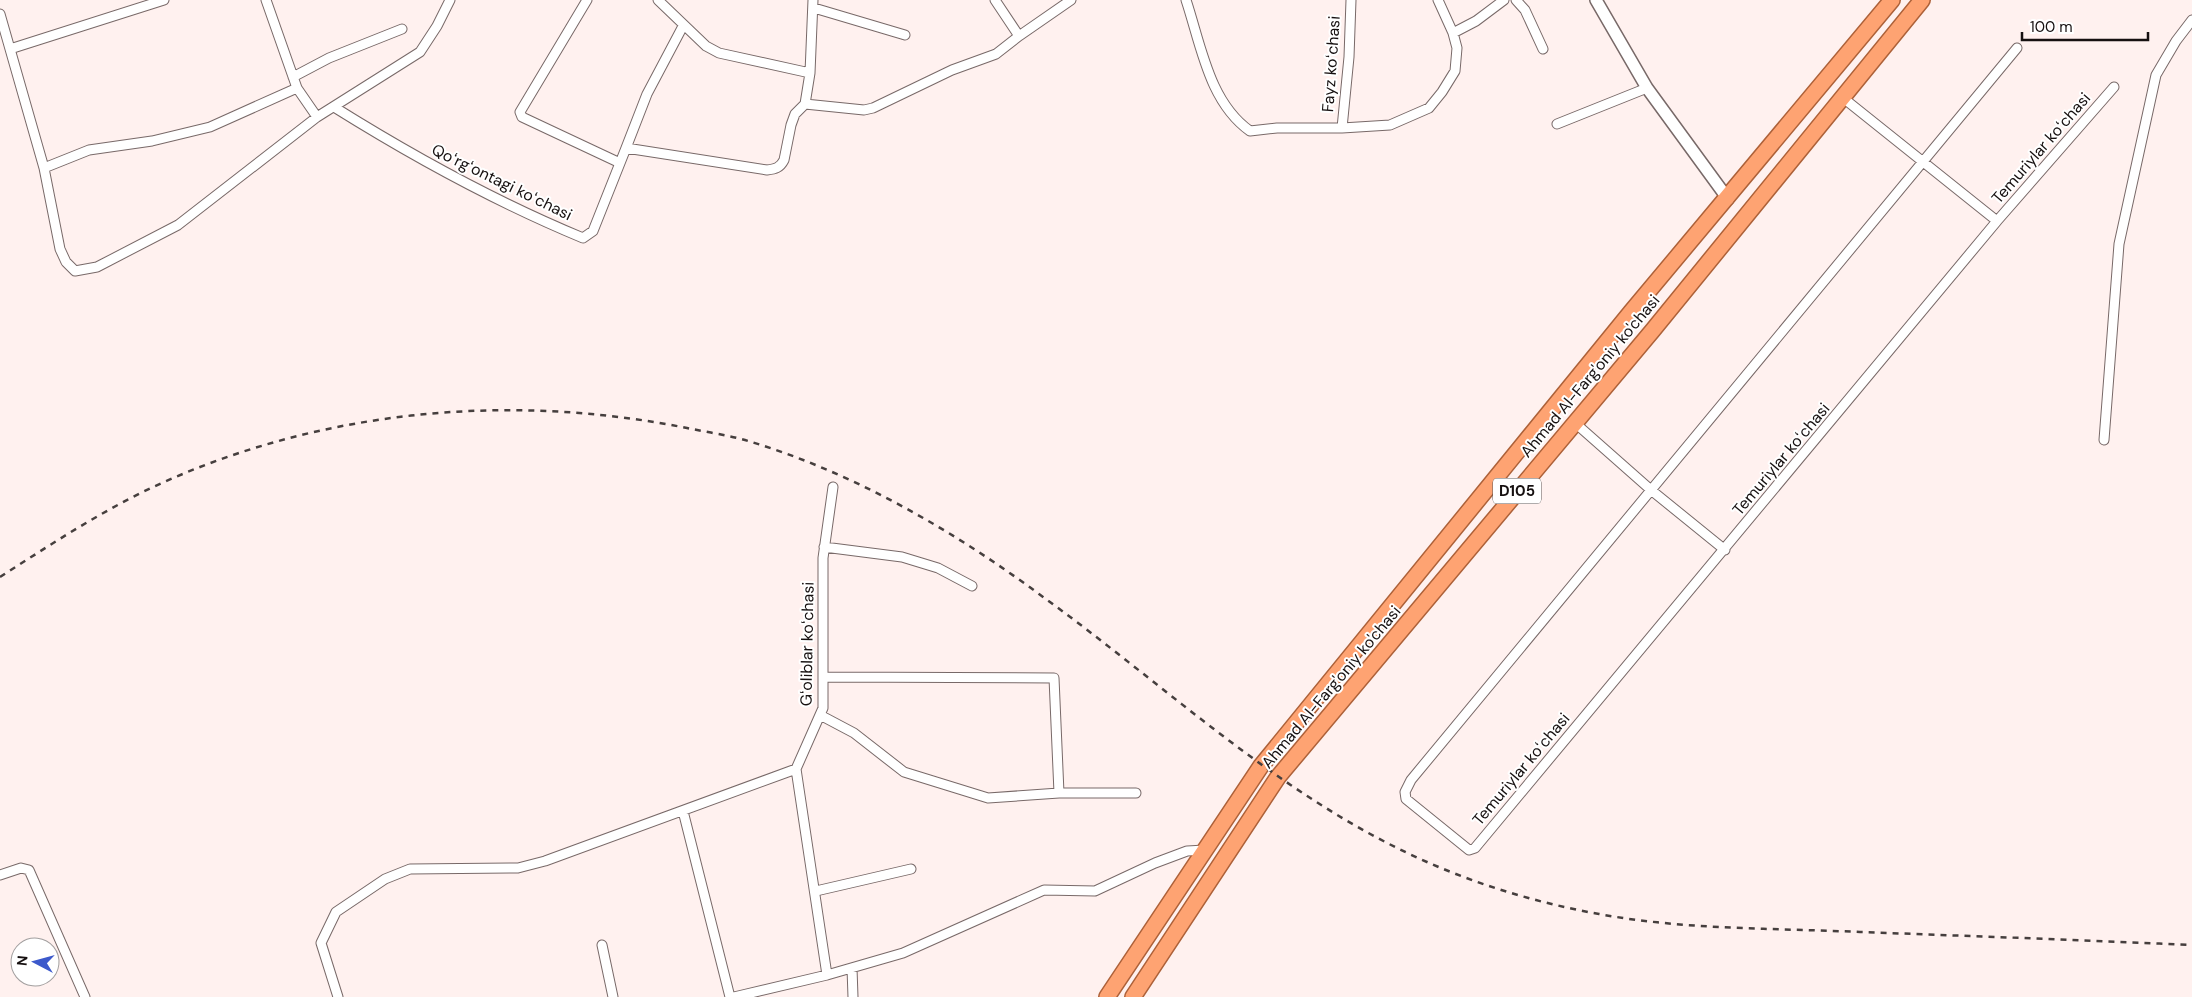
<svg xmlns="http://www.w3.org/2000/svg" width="2192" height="997" font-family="'DM Sans',sans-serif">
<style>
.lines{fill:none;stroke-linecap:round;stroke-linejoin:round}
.minor-casing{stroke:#786968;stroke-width:11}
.tertiary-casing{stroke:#786968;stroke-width:14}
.trunk-casing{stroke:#ad6139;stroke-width:18}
.minor{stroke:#fff;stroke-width:9}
.tertiary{stroke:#fff;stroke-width:11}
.trunk{stroke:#fea372;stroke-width:15}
.rail{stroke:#463f3e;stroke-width:2.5;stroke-dasharray:6 6;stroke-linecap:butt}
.labels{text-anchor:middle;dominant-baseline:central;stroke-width:4;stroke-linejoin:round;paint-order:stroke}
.shield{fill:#fff;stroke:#5c5858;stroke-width:1}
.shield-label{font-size:15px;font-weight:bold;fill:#161010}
.street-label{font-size:16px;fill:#161010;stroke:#fff}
</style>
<rect width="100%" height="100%" fill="#fff1ef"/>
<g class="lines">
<!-- minor casing -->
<g class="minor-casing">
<path id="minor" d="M266 0 297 88 317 117 420 52 437 26 450 0
M587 0 520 112 522 117 620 163
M658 0 706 46 719 53 810 73
M995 0 1019 36 1071 0
M1186 0C1201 45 1209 102 1250 131L1277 128H1342L1349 57 1351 0
M1438 0 1453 33 1476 21 1504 0
M1516 0 1525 10 1543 49
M814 8 905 35
M0 14 44 168 60 249 66 262 75 271 97 267 178 225 317 117
M2017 48 1411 780 1405 792 1406 799 1469 850 1475 848 1997 221 2114 87
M10 49 164 0
M293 77 329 58 402 29
M1842 97 1997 221
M805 104 864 110 873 108 952 70 996 54 1019 36
M805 104 810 73 813 0
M334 107C414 157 496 202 583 238L593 231 626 148 767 170C775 169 780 168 784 160L791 125 795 114 805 104
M1557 124 1647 88
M1342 128 1390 125 1429 108 1442 92 1455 71 1457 48 1453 33
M626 148 647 94 683 26
M44 168 89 150 152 141 210 127 297 88
M1574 422 1651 490 1725 550
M2104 440 2119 244 2156 75 2176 41 2192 20
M824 547 902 557 938 568 972 586
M824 677 1054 678 1059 793
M820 715 854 733 904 772 988 798 1059 793H1136
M683 811 730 997
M0 875 21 868 29 870 85 997
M816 891 911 869
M602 945 613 997
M852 968 853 997
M827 975 796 769 823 708V558L833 487
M338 997 321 943 336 912 385 879 410 869 518 868 545 861 796 769
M734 997 827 975 903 953 1044 890 1095 891 1155 863 1187 851 1205 850"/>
</g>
<!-- tertiary casing -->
<g class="tertiary-casing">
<path id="tertiary" d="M1596 0 1647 88 1728 199"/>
</g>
<!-- trunk casing -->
<g class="trunk-casing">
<path id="trunk" d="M1107 997 1261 766 1631 312 1892 0
M1133 997 1278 777 1653 330 1922 0"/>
</g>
<!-- minor -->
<use href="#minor" class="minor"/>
<!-- tertiary -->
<use href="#tertiary" class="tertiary"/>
<!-- trunk -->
<use href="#trunk" class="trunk"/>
<!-- rail -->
<path class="rail" d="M0 577C53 543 106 508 164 482 328 409 512 393 687 428 706 432 727 435 745 440 850 471 951 529 1039 594 1164 684 1276 793 1418 858 1475 884 1537 903 1599 914 1685 930 1773 928 1860 932 1970 936 2081 940 2192 945"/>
</g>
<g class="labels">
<!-- shield labels -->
<rect class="shield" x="1493" y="478.5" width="48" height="25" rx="4"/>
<g class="shield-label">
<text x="1517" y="491">D105</text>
</g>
<!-- street labels -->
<g class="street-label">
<text transform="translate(1331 64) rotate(-86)">Fayz koʻchasi</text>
<text transform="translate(2041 148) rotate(-49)">Temuriylar koʻchasi</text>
<text transform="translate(502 182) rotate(26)">Qoʻrgʻontagi koʻchasi</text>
<text transform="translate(1590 376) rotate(-50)">Ahmad Al-Farg'oniy ko'chasi</text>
<text transform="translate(1781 459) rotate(-50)">Temuriylar koʻchasi</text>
<text transform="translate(807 644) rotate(-89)">Gʻoliblar koʻchasi</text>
<text transform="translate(1331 687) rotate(-50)">Ahmad Al-Farg'oniy ko'chasi</text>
<text transform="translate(1521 769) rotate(-50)">Temuriylar koʻchasi</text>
</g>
</g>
<!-- north arrow -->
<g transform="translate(35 962) rotate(276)"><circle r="24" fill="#ffffff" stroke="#a29f9f"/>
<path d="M0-4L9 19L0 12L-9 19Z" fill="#3c59cb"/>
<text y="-8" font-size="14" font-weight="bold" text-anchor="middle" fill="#161010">N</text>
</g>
<!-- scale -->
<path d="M2022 32v8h126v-8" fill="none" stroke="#161010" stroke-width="2.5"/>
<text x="2030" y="32" font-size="15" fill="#161010" stroke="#ffffff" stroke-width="4" paint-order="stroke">100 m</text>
</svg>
